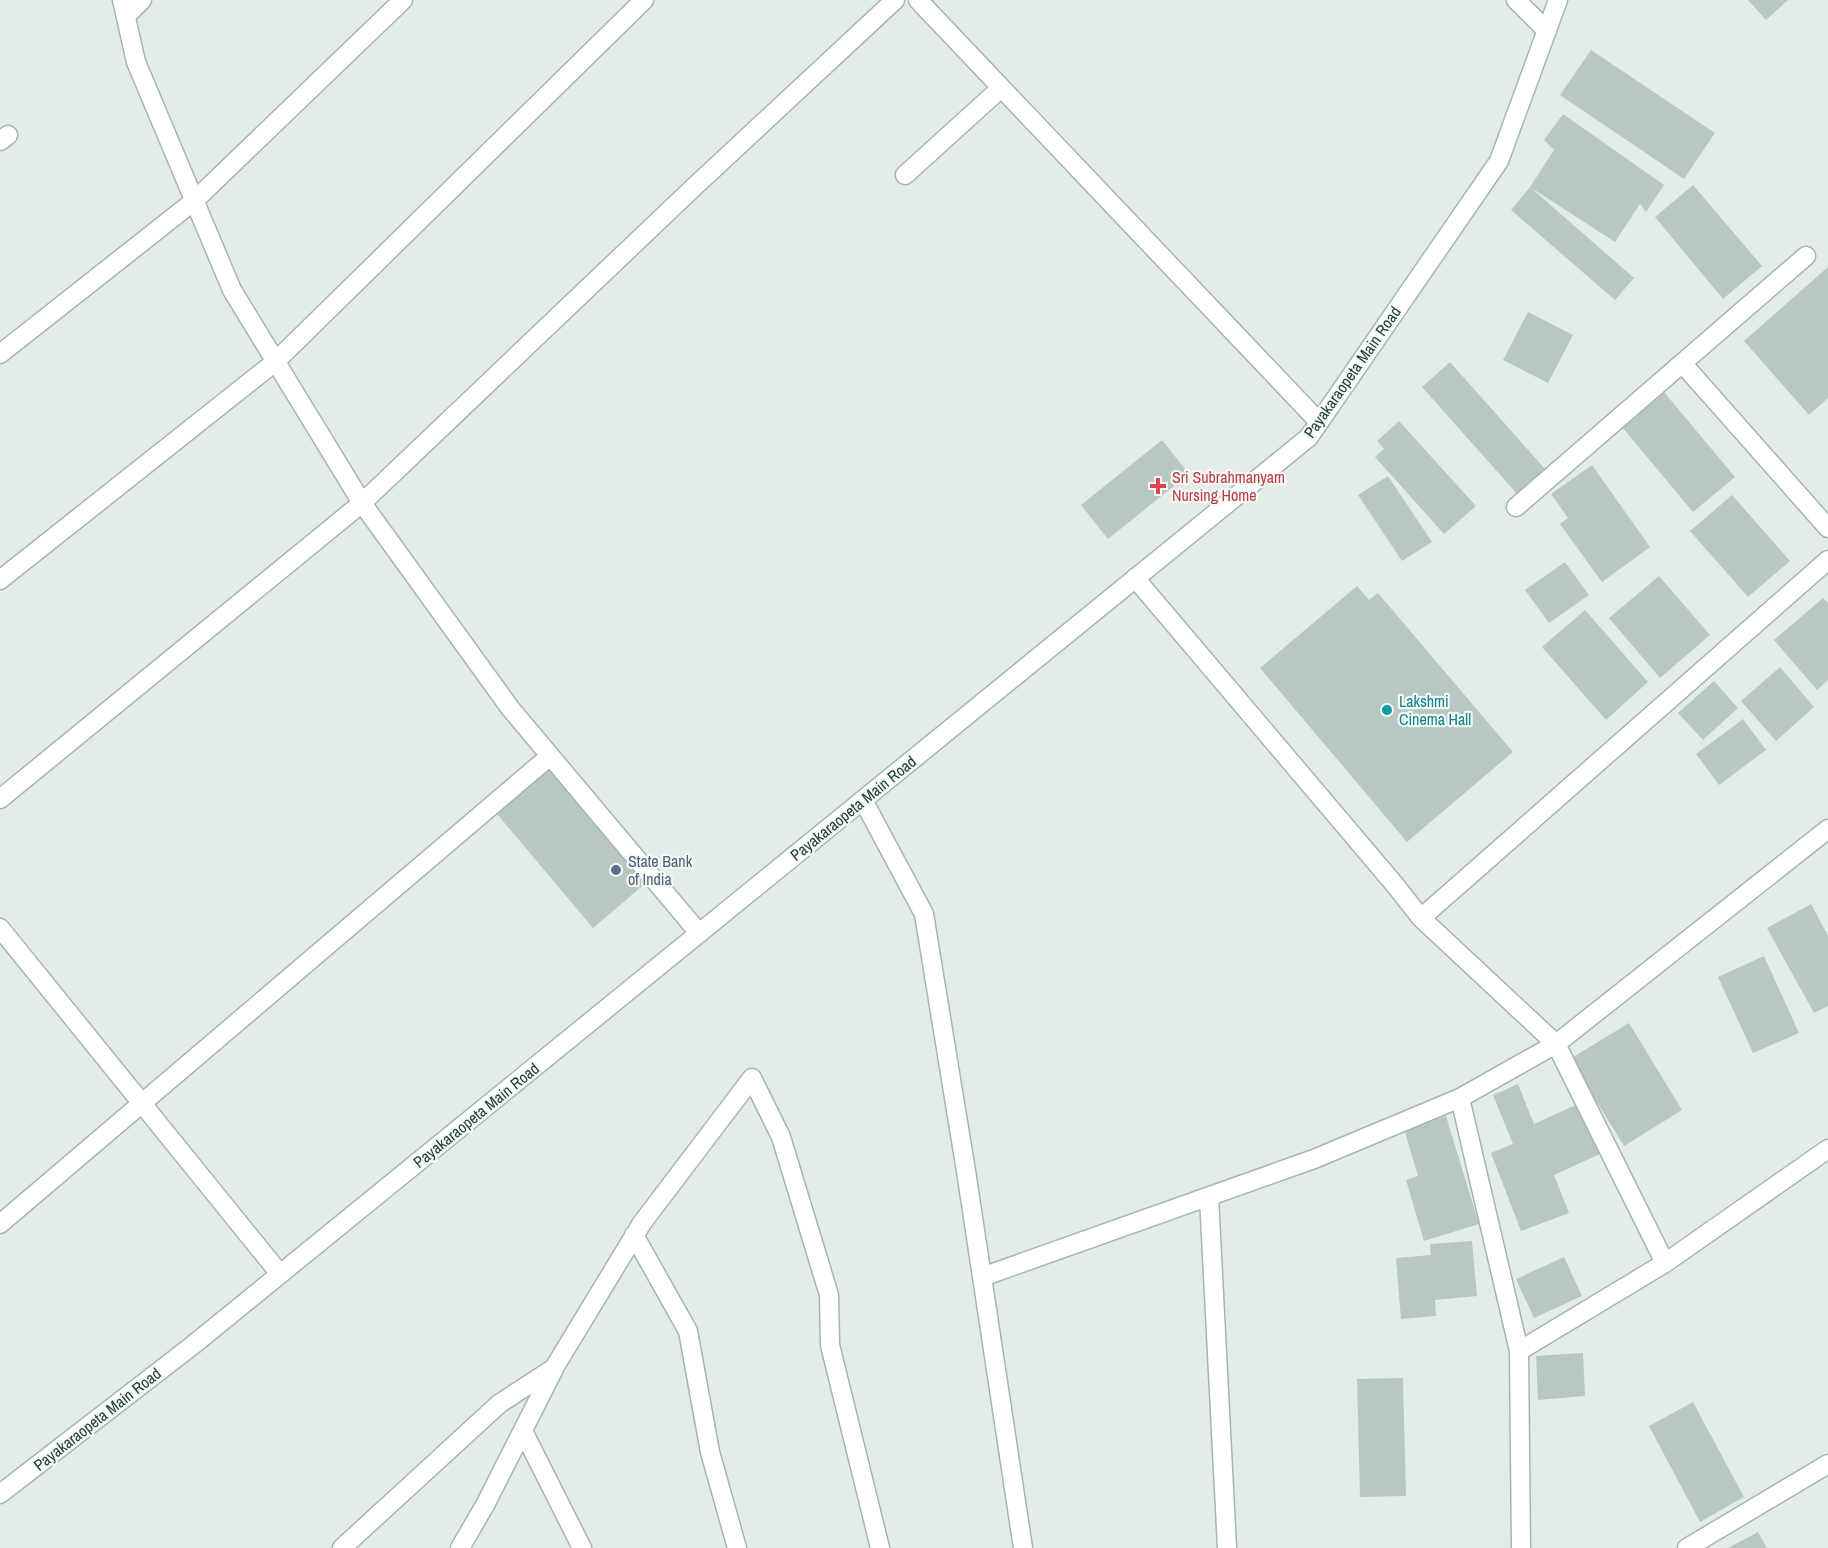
<svg xmlns="http://www.w3.org/2000/svg" width="1828" height="1548" font-family="'Archivo Narrow',sans-serif">
<style>
.building{fill:#b8c8c1}
.lines{fill:none;stroke-linecap:round;stroke-linejoin:round}
.street-casing{stroke:#a6b5af;stroke-width:21}
.secondary-casing{stroke:#a1b9af;stroke-width:21}
.street{stroke:#fff;stroke-width:18}
.secondary{stroke:#fff;stroke-width:18}
.health-dot{fill:#e0444e;stroke:#f4f9f6;stroke-width:2}
.culture-dot{fill:#0f9aa8;stroke:#f4f9f6;stroke-width:2}
.service-dot{fill:#5c6f8a;stroke:#f4f9f6;stroke-width:2}
.labels{text-anchor:middle;dominant-baseline:central;stroke-width:4.5;stroke-linejoin:round;paint-order:stroke}
.street-label{font-size:16px;fill:#233f35;stroke:#f4f9f6}
.health-label{font-size:16px;fill:#be3a42;stroke:#f4f9f6;text-anchor:start}
.culture-label{font-size:16px;fill:#0d838f;stroke:#f4f9f6;text-anchor:start}
.service-label{font-size:16px;fill:#4e5e75;stroke:#f4f9f6;text-anchor:start}
</style>
<rect width="100%" height="100%" fill="#e3ede8"/>
<!-- building -->
<path class="building" d="M1748 0H1788L1766 20Z
M1591 50 1715 133 1684 179 1560 95Z
M1563 114 1664 185 1646 212 1640 204 1615 242 1530 187 1634 278 1615 300 1511 210 1530 187 1554 150 1544 140Z
M1693 185 1762 266 1723 299 1655 217Z
M1828 267V398L1809 415 1744 341Z
M1528 312 1573 335 1548 383 1503 360Z
M1450 362 1546 470 1518 495 1422 387Z
M1664 392 1735 477 1693 512 1622 427Z
M1399 421 1476 506 1444 534 1375 457 1384 449 1377 441Z
M1162 440 1189 474 1108 539 1081 505Z
M1592 465 1650 547 1602 582 1560 524 1568 518 1551 494Z
M1388 476 1432 542 1402 561 1358 495Z
M1732 495 1790 561 1748 597 1690 531Z
M1565 562 1589 595 1549 623 1525 590Z
M1659 576 1710 635 1660 678 1609 618Z
M1357 586 1369 600 1378 593 1513 752 1407 842 1260 668Z
M1823 598 1828 603V680L1817 690 1774 640Z
M1585 610 1648 682 1606 720 1542 647Z
M1780 667 1814 707 1776 741 1741 701Z
M1714 681 1738 708 1703 740 1678 713Z
M1743 719 1766 750 1719 785 1696 754Z
M546 762 647 882 593 928 492 808Z
M1811 904 1828 936V1006L1814 1013 1767 928Z
M1764 956 1799 1033 1753 1053 1718 977Z
M1629 1023 1682 1110 1624 1146 1570 1059Z
M1518 1084 1534 1124 1578 1104 1600 1154 1554 1175 1569 1213 1521 1231 1491 1153 1513 1144 1493 1095Z
M1446 1116 1479 1224 1424 1241 1406 1180 1418 1176 1404 1129Z
M1472 1241 1477 1296 1435 1300 1436 1316 1401 1319 1396 1258 1431 1255 1430 1244Z
M1564 1257 1582 1296 1534 1318 1516 1279Z
M1583 1353 1585 1396 1538 1400 1536 1356Z
M1403 1378 1406 1496 1360 1497 1357 1379Z
M1693 1402 1744 1497 1700 1522 1649 1426Z
M1758 1532 1767 1548H1728Z"/>
<g class="lines">
<!-- street casing -->
<g class="street-casing">
<path id="street" d="M122 0 136 62 232 290 362 503 510 708 699 933
M918 0 1319 422
M1516 0 1547 31
M126 16 142 0
M0 141 8 135
M905 175 1001 88
M0 354 194 201 403 0
M1682 363 1828 528
M1516 507 1806 256
M1135 578 1395 885 1421 918 1556 1044 1665 1263
M0 580 275 362 644 0
M0 799 362 503 694 187 895 0
M863 800 924 914 966 1171 1023 1548
M1421 918 1828 560
M0 928 280 1274
M1460 1098 1519 1351
M1209 1197 1227 1548
M0 1224 550 756
M634 1235 688 1331 710 1452 737 1548
M982 1277 1314 1159 1460 1098 1556 1044 1828 829
M523 1431 582 1548
M342 1548 499 1404 554 1368 642 1223 752 1078 781 1137 829 1295 830 1345 880 1548
M460 1548 485 1505 554 1369
M1521 1548 1519 1351 1665 1263 1828 1149
M1687 1548 1828 1464"/>
</g>
<!-- secondary casing -->
<g class="secondary-casing">
<path id="secondary" d="M0 1494 193 1345 1309 437 1499 161 1558 0"/>
</g>
<!-- street -->
<use href="#street" class="street"/>
<!-- secondary -->
<use href="#secondary" class="secondary"/>
</g>
<!-- markers -->
<path class="health-dot" d="M1155 477h6v6h6v6h-6v6h-6v-6h-6v-6h6z"/>
<circle class="culture-dot" cx="1387" cy="710" r="6"/>
<circle class="service-dot" cx="616" cy="870" r="6"/>
<g class="labels">
<!-- street labels -->
<g class="street-label">
<text transform="translate(1352 372) rotate(-55)">Payakaraopeta Main Road</text>
<text transform="translate(853 808) rotate(-39)">Payakaraopeta Main Road</text>
<text transform="translate(476 1115) rotate(-39)">Payakaraopeta Main Road</text>
<text transform="translate(97 1419) rotate(-38)">Payakaraopeta Main Road</text>
</g>
<!-- health labels -->
<g class="health-label">
<text x="1172" y="477">Sri Subrahmanyam<tspan x="1172" dy="18">Nursing Home</tspan></text>
</g>
<!-- culture labels -->
<g class="culture-label">
<text x="1399" y="701">Lakshmi<tspan x="1399" dy="18">Cinema Hall</tspan></text>
</g>
<!-- service labels -->
<g class="service-label">
<text x="628" y="861">State Bank<tspan x="628" dy="18">of India</tspan></text>
</g>
</g>
</svg>
